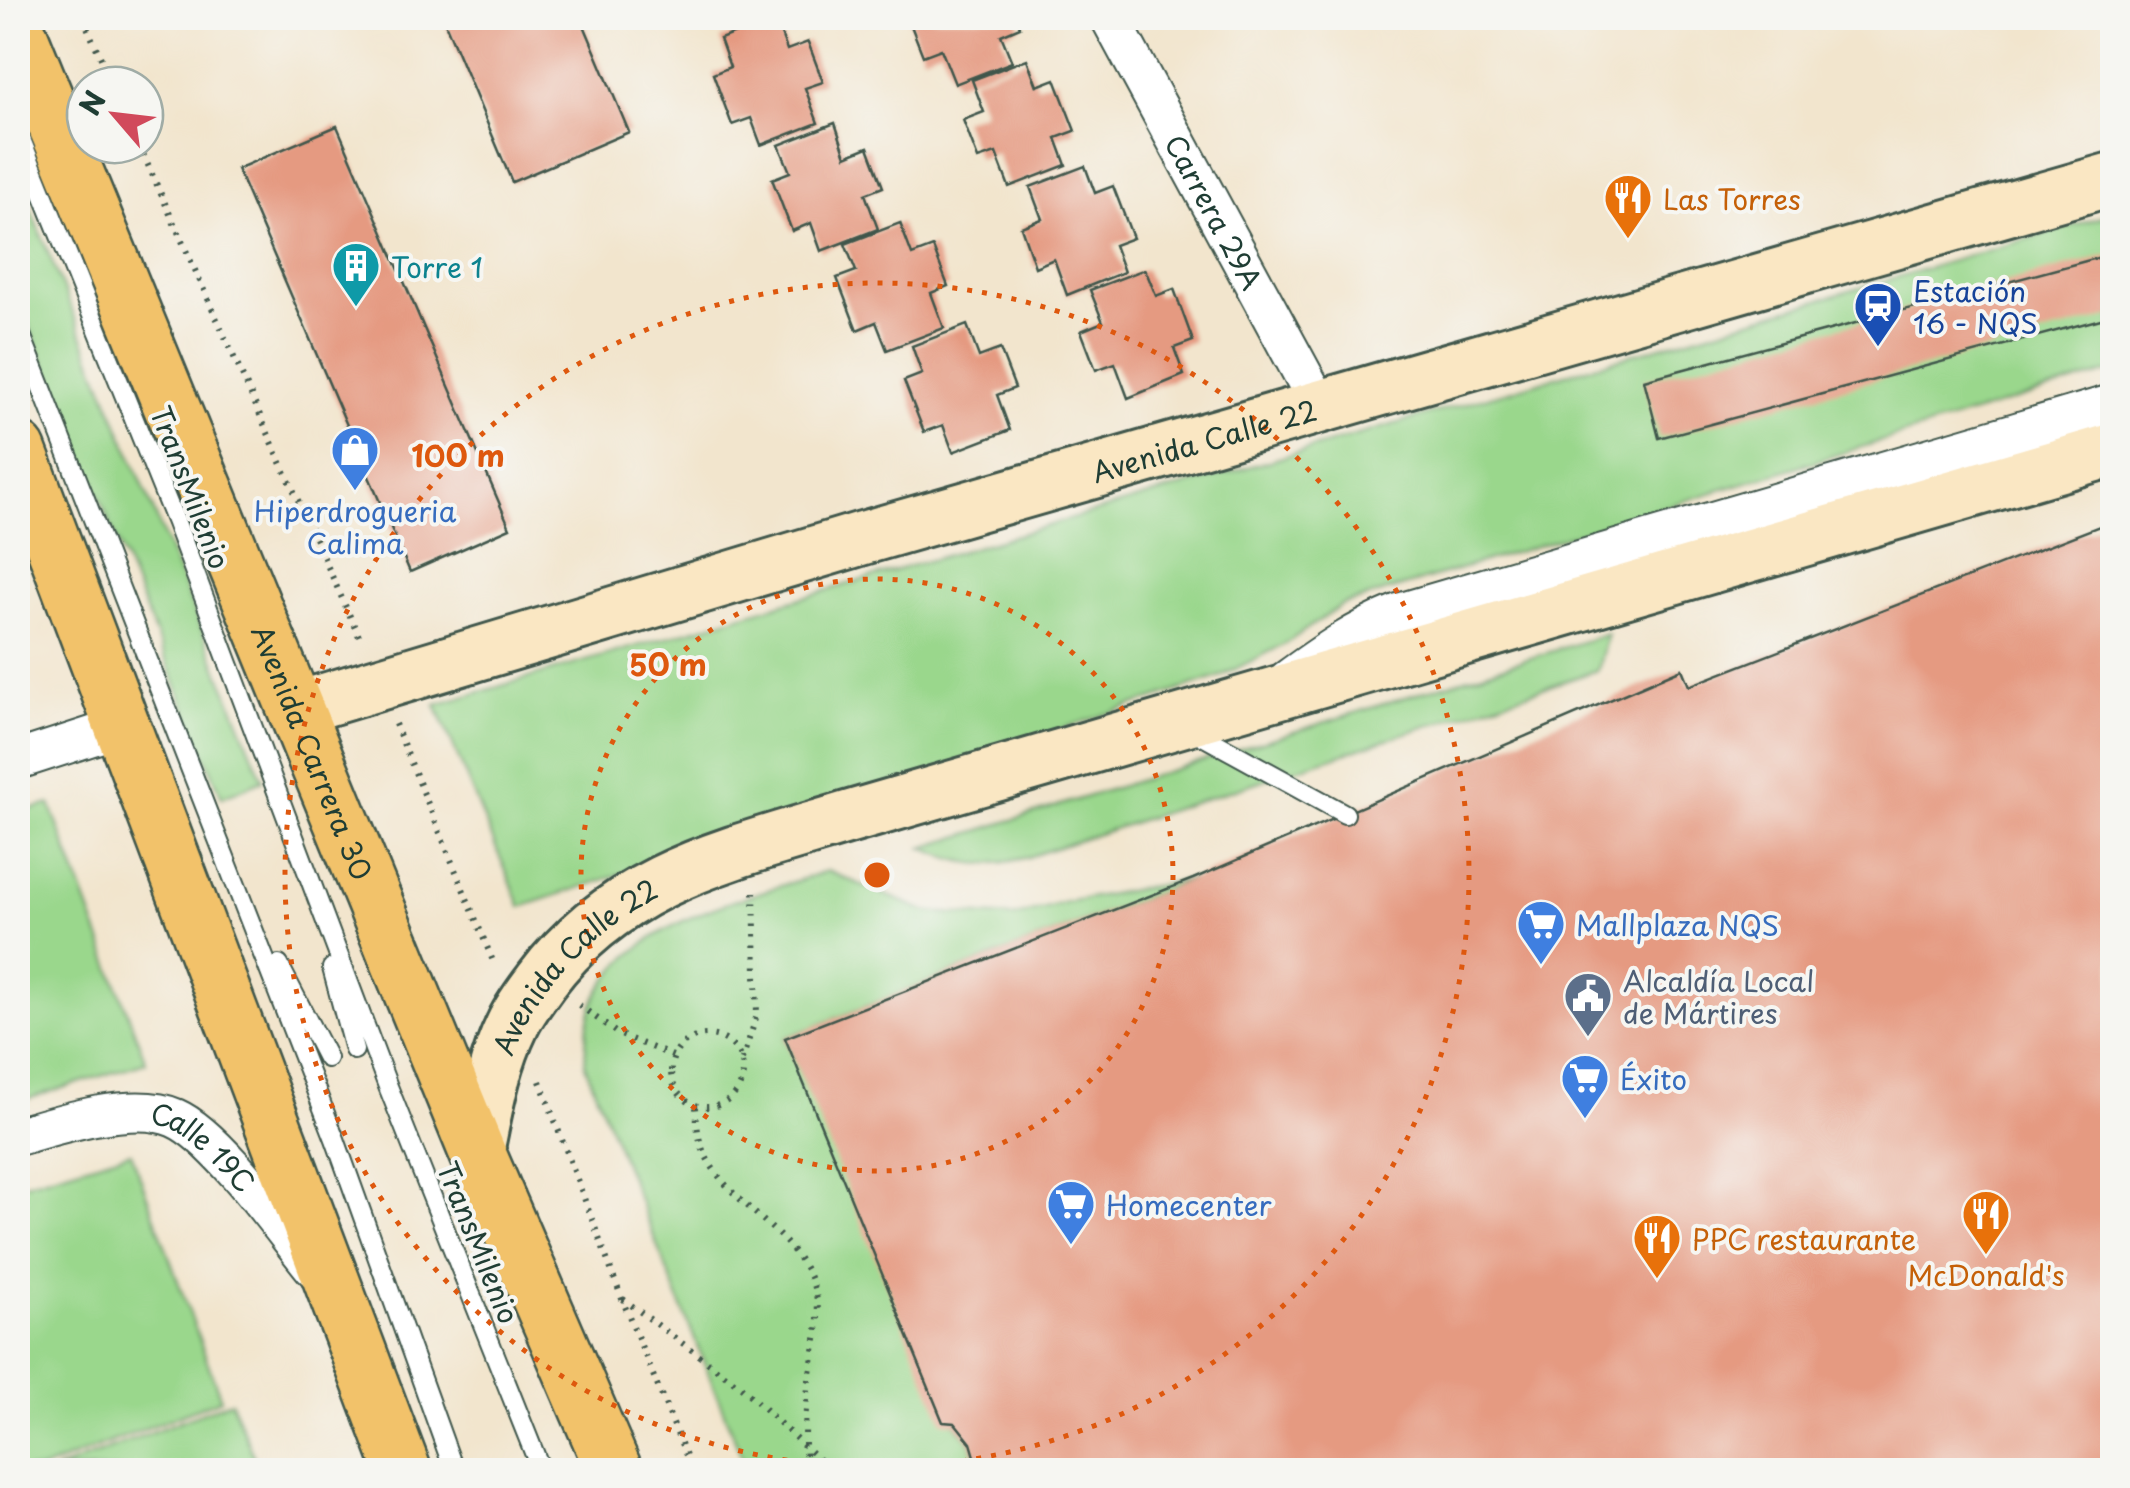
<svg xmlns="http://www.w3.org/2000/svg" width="2130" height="1488" font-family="'Playpen Sans',sans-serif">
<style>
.green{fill:#9ad78c;stroke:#5c8a60;stroke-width:2.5}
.building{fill:#e59a81}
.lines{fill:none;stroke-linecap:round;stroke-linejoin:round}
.lane-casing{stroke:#3f564b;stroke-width:22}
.street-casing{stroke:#3f564b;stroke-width:42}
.secondary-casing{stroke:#3f564b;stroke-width:58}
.highway-casing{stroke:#3f564b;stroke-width:60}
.path{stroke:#3f564b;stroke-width:6;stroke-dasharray:2.5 8;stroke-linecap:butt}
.lane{stroke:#fff;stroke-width:18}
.street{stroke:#fff;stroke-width:38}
.secondary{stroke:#fae7c3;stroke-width:52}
.highway{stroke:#f2c26a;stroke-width:55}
.ring{fill:none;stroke:#de580e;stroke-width:5;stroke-dasharray:5 10}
.labels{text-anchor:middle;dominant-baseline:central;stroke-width:8;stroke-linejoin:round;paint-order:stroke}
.food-label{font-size:28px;fill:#c56008;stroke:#f6f6f2;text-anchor:start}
.street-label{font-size:28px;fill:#1f3d34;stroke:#f6f6f2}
.culture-label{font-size:28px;fill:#0d838f;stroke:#f6f6f2;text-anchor:start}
.transit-label{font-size:28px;fill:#164399;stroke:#f6f6f2;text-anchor:start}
.shop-label{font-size:28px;fill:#366cbe;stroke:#f6f6f2;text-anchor:start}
.service-label{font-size:28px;fill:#4e5e75;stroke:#f6f6f2;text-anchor:start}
.centre{fill:#de580e;stroke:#f6f6f2;stroke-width:5}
.ring-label{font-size:30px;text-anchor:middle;font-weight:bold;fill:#de580e;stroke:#f6f6f2;stroke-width:8;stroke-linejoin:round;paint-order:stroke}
</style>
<rect width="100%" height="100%" fill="#f6f6f2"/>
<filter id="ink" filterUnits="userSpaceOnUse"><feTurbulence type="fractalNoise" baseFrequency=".01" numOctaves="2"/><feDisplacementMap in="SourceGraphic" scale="20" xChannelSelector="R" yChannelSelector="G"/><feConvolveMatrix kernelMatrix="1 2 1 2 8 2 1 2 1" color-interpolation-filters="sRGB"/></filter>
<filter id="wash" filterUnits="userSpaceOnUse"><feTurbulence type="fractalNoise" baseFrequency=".0048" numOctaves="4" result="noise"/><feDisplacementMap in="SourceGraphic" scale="40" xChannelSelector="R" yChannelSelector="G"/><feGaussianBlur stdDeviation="2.25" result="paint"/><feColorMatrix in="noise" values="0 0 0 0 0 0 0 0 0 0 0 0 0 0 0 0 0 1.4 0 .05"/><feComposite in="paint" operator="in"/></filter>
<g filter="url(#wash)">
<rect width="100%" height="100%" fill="#f2e5cd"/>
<!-- green -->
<path class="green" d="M18 178 263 780 222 797 18 299Z
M2112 214V371L1342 605 1285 644 1219 677 521 907 436 705Z
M1607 634 1598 670 1025 858C983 868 963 865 923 848Z
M50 804 146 1062 18 1102V813Z
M827 871 928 912 1013 917 1066 902 1193 879 785 1038 955 1423 971 1443 979 1470H747L585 1065C586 1040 586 1012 600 990 645 916 750 898 827 871Z
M131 1152 221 1399 40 1470H18V1185Z
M231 1401 259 1470H55Z"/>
<g id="blocks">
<!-- building -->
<path class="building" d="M443 18H581L629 132 512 182Z
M775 18 787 50 808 42 823 82 805 88 818 123 761 145 751 118 732 125 713 74 730 67 720 39Z
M908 18H1017L1020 27 1001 35 1012 62 955 84 941 49 923 56Z
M1027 59 1037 86 1055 79 1075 131 1056 138 1066 165 1009 187 996 153 978 159 963 120 984 112 972 80Z
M835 123 846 156 868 147 883 187 865 194 878 229 821 251 811 223 792 231 772 179 790 172 779 145Z
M337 126 510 528 410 572 237 169Z
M1085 166 1095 193 1113 186 1133 238 1114 245 1124 272 1067 295 1054 259 1035 267 1021 227 1042 219 1030 187Z
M900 223 912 255 933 247 948 286 931 293 944 328 887 350 876 322 857 330 837 278 856 271 845 244Z
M2112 254V316L1659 438 1644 380Z
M1145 269 1156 296 1174 289 1193 341 1174 348 1184 375 1128 398 1115 363 1096 370 1081 331 1103 322 1090 290Z
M967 325 979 357 1000 349 1015 388 997 395 1010 430 953 452 943 425 924 432 904 381 922 374 912 346Z
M2102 525 2112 530V1470H979L971 1443 955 1423 943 1422 785 1038 1193 879 1682 669 1689 686Z"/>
</g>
</g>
<g filter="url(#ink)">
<use href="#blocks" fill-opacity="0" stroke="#3f564b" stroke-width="2.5"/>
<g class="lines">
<!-- lane casing -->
<g class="lane-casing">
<path id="lane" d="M18 132 176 523 387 1084 541 1470
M18 327 335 1139 454 1470
M1192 730 1345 814
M279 965 327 1058
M332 968 354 1050"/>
</g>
<!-- street casing -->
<g class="street-casing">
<g id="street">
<path id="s1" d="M1110 18 1320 406"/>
<path d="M1287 680C1324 653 1357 630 1399 613L2112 404"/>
<path d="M18 760 123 726"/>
<path id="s2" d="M18 1136C58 1124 135 1100 175 1118 218 1137 282 1229 314 1268"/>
</g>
</g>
<!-- secondary casing -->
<g class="secondary-casing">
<g id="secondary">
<path id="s3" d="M295 709 863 538 2112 179"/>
<path id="s4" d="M477 1152C486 1109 493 1065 512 1026 519 1010 531 995 541 981 618 877 729 854 847 818L2112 450"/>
</g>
</g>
<!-- highway casing -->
<g class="highway-casing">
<g id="highway">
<path id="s5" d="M18 32 477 1152 614 1470"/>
<path d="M18 450 403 1470"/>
</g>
</g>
<!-- path -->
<path class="path" d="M83 18 113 85
M139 145 362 643
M395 724 495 966
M579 1005 618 1034 673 1056
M671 1071a36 36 0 1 1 72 0a36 36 0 1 1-72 0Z
M742 1060 757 1015 754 890
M540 1081 622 1299 692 1470
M696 1107C697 1122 697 1137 704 1152 729 1208 801 1232 816 1295 822 1322 813 1352 809 1379 805 1409 804 1441 806 1470
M623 1299 741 1387 830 1470"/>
<!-- lane -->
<use href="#lane" class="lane"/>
<!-- street -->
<use href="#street" class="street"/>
<!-- secondary -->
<use href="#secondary" class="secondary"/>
<!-- highway -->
<use href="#highway" class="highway"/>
</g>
</g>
<!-- distance rings -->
<g class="ring">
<circle cx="877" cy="875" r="296"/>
<circle cx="877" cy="875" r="592"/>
</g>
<!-- icons -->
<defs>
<g id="restaurant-pin" transform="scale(2.5)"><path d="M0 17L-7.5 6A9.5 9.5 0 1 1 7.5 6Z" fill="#e8710a" stroke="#f6f6f2"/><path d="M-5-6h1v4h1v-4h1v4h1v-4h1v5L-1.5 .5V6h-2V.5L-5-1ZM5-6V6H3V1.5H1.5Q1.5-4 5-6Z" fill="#fff"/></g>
<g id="building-pin" transform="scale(2.5)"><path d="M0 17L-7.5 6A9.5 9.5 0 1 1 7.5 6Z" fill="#0f9aa8" stroke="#f6f6f2"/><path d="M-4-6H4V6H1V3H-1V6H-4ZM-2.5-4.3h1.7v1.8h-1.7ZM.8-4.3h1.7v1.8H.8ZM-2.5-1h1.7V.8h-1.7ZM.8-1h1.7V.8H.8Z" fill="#fff"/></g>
<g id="station-pin" transform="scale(2.5)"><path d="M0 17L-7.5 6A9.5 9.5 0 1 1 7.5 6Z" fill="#1a4fb4" stroke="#f6f6f2"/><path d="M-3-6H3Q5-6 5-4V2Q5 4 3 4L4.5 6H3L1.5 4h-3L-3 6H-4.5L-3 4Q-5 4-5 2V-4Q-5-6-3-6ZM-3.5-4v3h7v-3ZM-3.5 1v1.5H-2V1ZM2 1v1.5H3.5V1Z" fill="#fff"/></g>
<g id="shop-pin" transform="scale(2.5)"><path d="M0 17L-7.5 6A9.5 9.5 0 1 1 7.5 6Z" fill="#3f7fe0" stroke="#f6f6f2"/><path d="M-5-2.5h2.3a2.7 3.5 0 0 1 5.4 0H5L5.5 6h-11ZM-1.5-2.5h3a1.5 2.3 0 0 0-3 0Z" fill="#fff"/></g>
<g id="supermarket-pin" transform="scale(2.5)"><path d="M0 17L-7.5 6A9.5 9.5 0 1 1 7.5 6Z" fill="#3f7fe0" stroke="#f6f6f2"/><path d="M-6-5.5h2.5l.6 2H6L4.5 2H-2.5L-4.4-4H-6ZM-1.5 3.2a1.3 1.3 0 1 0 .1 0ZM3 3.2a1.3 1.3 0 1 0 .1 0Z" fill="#fff"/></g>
<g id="civic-pin" transform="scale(2.5)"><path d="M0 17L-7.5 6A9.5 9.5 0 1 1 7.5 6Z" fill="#5c6f8a" stroke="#f6f6f2"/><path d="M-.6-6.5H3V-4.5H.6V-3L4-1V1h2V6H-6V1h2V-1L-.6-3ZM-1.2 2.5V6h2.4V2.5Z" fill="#fff"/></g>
</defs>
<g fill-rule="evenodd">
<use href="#restaurant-pin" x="1628" y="198"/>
<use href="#building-pin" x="356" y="266"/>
<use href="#station-pin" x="1878" y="306"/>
<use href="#shop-pin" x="355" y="450"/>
<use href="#supermarket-pin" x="1541" y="924"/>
<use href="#civic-pin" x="1588" y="996"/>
<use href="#supermarket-pin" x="1585" y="1078"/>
<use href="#supermarket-pin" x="1071" y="1204"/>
<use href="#restaurant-pin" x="1986" y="1214"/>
<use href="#restaurant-pin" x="1657" y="1238"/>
</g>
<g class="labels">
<!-- food labels -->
<g class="food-label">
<text x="1663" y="198">Las Torres</text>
<text x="1692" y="1238">PPC restaurante</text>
<text x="1986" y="1274" text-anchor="middle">McDonald's</text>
</g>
<!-- street labels -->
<g class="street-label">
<text stroke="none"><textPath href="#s1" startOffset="220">Carrera 29A</textPath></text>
<text stroke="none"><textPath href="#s3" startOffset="948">Avenida Calle 22</textPath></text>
<text transform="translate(191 487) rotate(69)">TransMilenio</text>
<text stroke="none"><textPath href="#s5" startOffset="778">Avenida Carrera 30</textPath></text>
<text stroke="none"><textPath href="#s4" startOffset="218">Avenida Calle 22</textPath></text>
<text stroke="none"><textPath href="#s2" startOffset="200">Calle 19C</textPath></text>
<text transform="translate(479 1242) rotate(68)">TransMilenio</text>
</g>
<!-- culture labels -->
<g class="culture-label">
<text x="391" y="266">Torre 1</text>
</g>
<!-- transit labels -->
<g class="transit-label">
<text x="1913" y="290">Estación<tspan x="1913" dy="32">16 - NQS</tspan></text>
</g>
<!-- shop labels -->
<g class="shop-label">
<text x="355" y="510" text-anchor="middle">Hiperdrogueria<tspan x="355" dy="32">Calima</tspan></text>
<text x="1576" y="924">Mallplaza NQS</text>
<text x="1620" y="1078">Éxito</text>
<text x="1106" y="1204">Homecenter</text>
</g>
<!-- service labels -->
<g class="service-label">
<text x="1623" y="980">Alcaldía Local<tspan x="1623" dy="32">de Mártires</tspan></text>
</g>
</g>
<circle cx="877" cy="875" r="15" class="centre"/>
<g class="ring-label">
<text x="458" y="467">100 m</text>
<text x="668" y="676">50 m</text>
</g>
<!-- margin -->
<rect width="2130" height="1488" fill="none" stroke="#f6f6f2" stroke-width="60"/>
<!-- north arrow -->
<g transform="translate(115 115) rotate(298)"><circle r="48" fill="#f6f6f2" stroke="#a0aca6" stroke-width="2.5"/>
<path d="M0-8L18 38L0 25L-18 38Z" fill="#d1495b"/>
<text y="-15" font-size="28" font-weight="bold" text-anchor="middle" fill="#1f3d34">N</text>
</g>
</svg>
